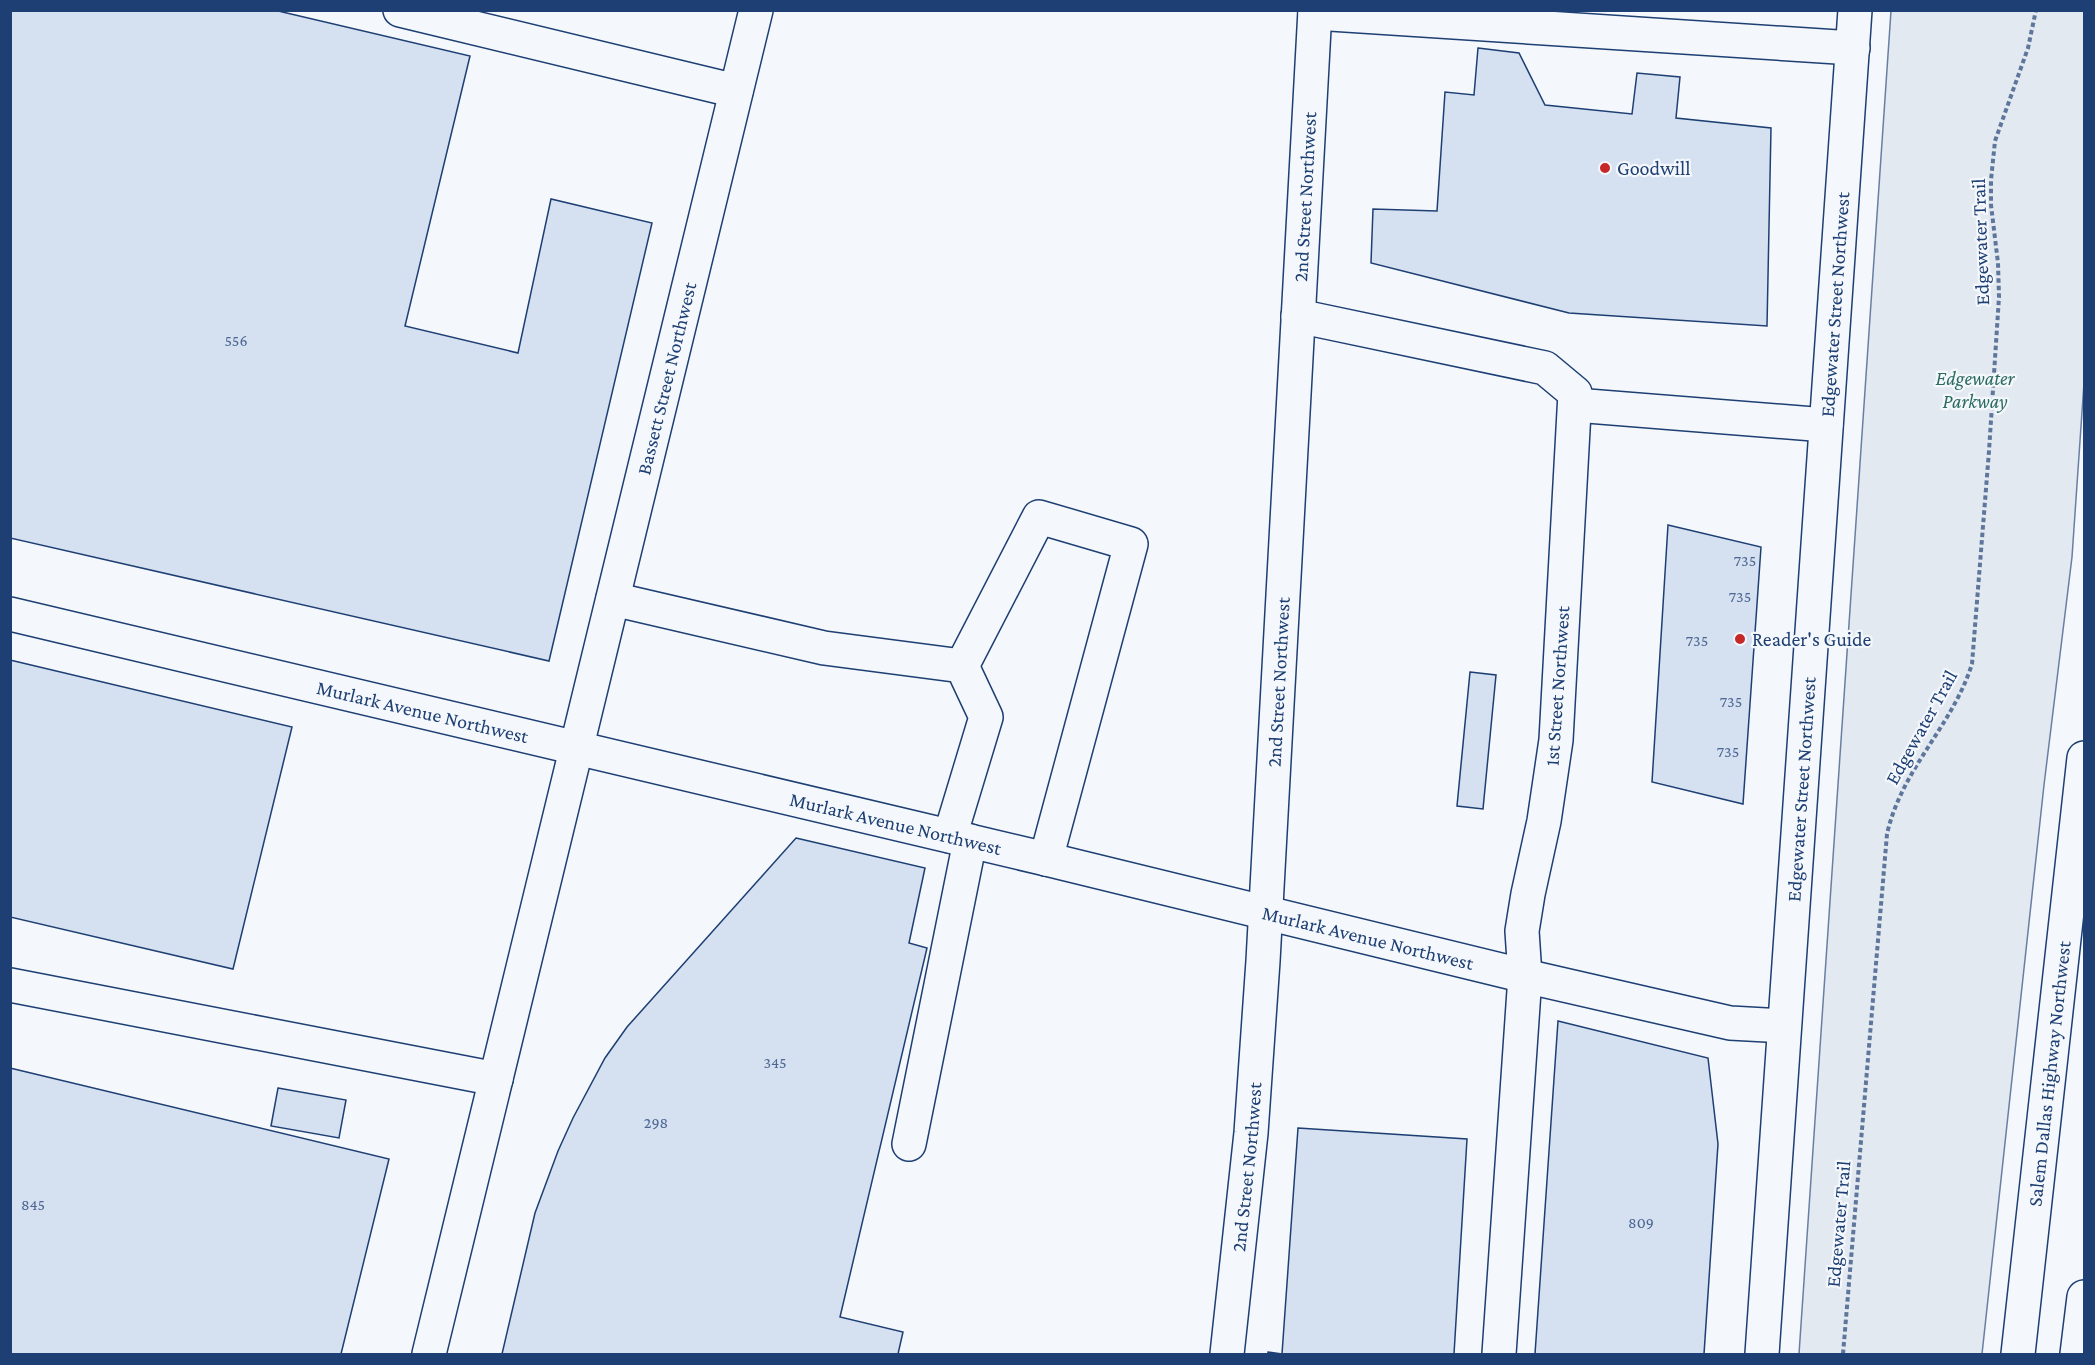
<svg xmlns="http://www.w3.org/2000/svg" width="2095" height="1365" font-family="'Crimson Pro',serif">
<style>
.green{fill:#e3e9f0;stroke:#687fa3;stroke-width:1.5}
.building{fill:#d5e0f0;stroke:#1d3f73;stroke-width:1.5}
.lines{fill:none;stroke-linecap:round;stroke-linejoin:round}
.minor-casing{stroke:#1d3f73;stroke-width:36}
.major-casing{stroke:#1d3f73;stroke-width:36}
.highway-casing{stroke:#1d3f73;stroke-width:36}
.path{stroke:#5e769c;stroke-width:4;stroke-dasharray:4.5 3;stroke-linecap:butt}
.minor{stroke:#f4f7fb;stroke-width:33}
.major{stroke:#f4f7fb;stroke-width:33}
.highway{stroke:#f4f7fb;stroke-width:33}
.poi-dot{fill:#c62828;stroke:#f4f7fb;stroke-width:2}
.labels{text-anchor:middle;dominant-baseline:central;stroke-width:4.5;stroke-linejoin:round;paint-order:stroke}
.number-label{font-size:16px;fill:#4b6792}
.poi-label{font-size:20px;fill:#1d3f73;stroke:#f4f7fb;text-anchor:start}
.street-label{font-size:20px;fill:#1d3f73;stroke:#f4f7fb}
.park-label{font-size:20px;font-style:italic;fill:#2c6c60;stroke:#f4f7fb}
</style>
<rect width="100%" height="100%" fill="#f4f7fb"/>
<!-- green -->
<path class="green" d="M1891 11H2084V383L2072 557 2044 785 1982 1354H1799Z"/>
<!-- building -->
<path class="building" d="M10 10H274L470 56 405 326 518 353 551 199 652 223 549 661 10 538Z
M1478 48 1519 53 1545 105 1632 114 1637 73 1680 77 1676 118 1771 128 1767 326 1569 313 1371 263 1373 209 1437 211 1445 92 1474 95Z
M1668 525 1761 547 1743 804 1652 782Z
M10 660 292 727 233 969 10 917Z
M1470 672 1496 675 1483 809 1457 806Z
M796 838 925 868 909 943 927 948 840 1317 903 1332 898 1354H502L535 1213 558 1151 573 1118 605 1058 627 1027Z
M1558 1021 1708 1058 1718 1144 1704 1354H1535Z
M10 1068 389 1159 341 1354H10Z
M278 1088 346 1100 339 1138 271 1126Z
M1298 1128 1467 1139 1454 1354H1268V1352L1282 1354Z"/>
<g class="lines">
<!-- minor casing -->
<g class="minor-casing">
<g id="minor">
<path d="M400 10 736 91"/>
<path d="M1315 13 1853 48"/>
<path d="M1298 316 1545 368 1575 393 1556 740 1544 821 1528 894 1522 931 1525 976 1499 1354"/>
<path d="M1575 405 1826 425"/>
<path d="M613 599 824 648 962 666 986 717 950 836"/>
<path id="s1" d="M10 614 1046 859 1525 976 1730 1023 1783 1026"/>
<path d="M962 666 1039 517 1131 544 1046 859"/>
<path d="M10 985 496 1079"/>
<path d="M909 1144 970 841"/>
<path id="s2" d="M429 1354 756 10"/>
<path id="s3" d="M1227 1354 1251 1133 1263 961 1315 10"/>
</g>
</g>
<!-- major casing -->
<g class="major-casing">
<g id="major">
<path id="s4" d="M1762 1354 1855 10"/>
</g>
</g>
<!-- highway casing -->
<g class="highway-casing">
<g id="highway">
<path id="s5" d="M2018 1354 2084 758"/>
<path d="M2077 1354 2084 1297"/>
</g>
</g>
<!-- path -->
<path class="path" d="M1843 1354 1887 834C1902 768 1952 727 1972 664L1989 451 1999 297 1998 263 1991 205V180L1995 141 2028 48 2036 10"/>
<!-- minor -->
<use href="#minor" class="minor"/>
<!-- major -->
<use href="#major" class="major"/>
<!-- highway -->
<use href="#highway" class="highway"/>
</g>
<!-- markers -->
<g class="poi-dot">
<circle cx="1605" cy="168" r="6"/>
<circle cx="1740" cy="639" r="6"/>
</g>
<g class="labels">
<!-- number labels -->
<g class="number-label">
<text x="236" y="340">556</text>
<text x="1745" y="560">735</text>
<text x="1740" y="596">735</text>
<text x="1697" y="640">735</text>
<text x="1731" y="701">735</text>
<text x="1728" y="751">735</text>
<text x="775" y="1062">345</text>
<text x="656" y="1122">298</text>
<text x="33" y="1204">845</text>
<text x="1641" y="1222">809</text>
</g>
<!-- poi labels -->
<g class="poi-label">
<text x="1617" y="168">Goodwill</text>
<text x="1752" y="639">Reader's Guide</text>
</g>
<!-- street labels -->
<g class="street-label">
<text stroke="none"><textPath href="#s3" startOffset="1160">2nd Street Northwest</textPath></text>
<text transform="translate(1980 242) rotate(-92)">Edgewater Trail</text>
<text stroke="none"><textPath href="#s4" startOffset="1052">Edgewater Street Northwest</textPath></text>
<text stroke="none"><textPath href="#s2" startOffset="1004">Bassett Street Northwest</textPath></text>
<text stroke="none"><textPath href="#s3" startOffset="674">2nd Street Northwest</textPath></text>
<text transform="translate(1557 686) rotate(-86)">1st Street Northwest</text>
<text stroke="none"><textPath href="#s1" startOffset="424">Murlark Avenue Northwest</textPath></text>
<text transform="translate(1921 727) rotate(-61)">Edgewater Trail</text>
<text stroke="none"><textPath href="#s4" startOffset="566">Edgewater Street Northwest</textPath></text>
<text stroke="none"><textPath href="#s1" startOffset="910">Murlark Avenue Northwest</textPath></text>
<text stroke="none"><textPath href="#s1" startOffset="1396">Murlark Avenue Northwest</textPath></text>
<text stroke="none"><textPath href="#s5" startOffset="282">Salem Dallas Highway Northwest</textPath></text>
<text stroke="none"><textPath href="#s3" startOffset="188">2nd Street Northwest</textPath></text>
<text transform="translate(1838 1224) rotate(-85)">Edgewater Trail</text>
</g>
<!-- park labels -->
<g class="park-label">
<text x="1975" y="378">Edgewater<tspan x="1975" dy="23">Parkway</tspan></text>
</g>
</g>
<!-- border -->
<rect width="2095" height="1365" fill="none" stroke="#1d3f73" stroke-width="24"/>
</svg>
